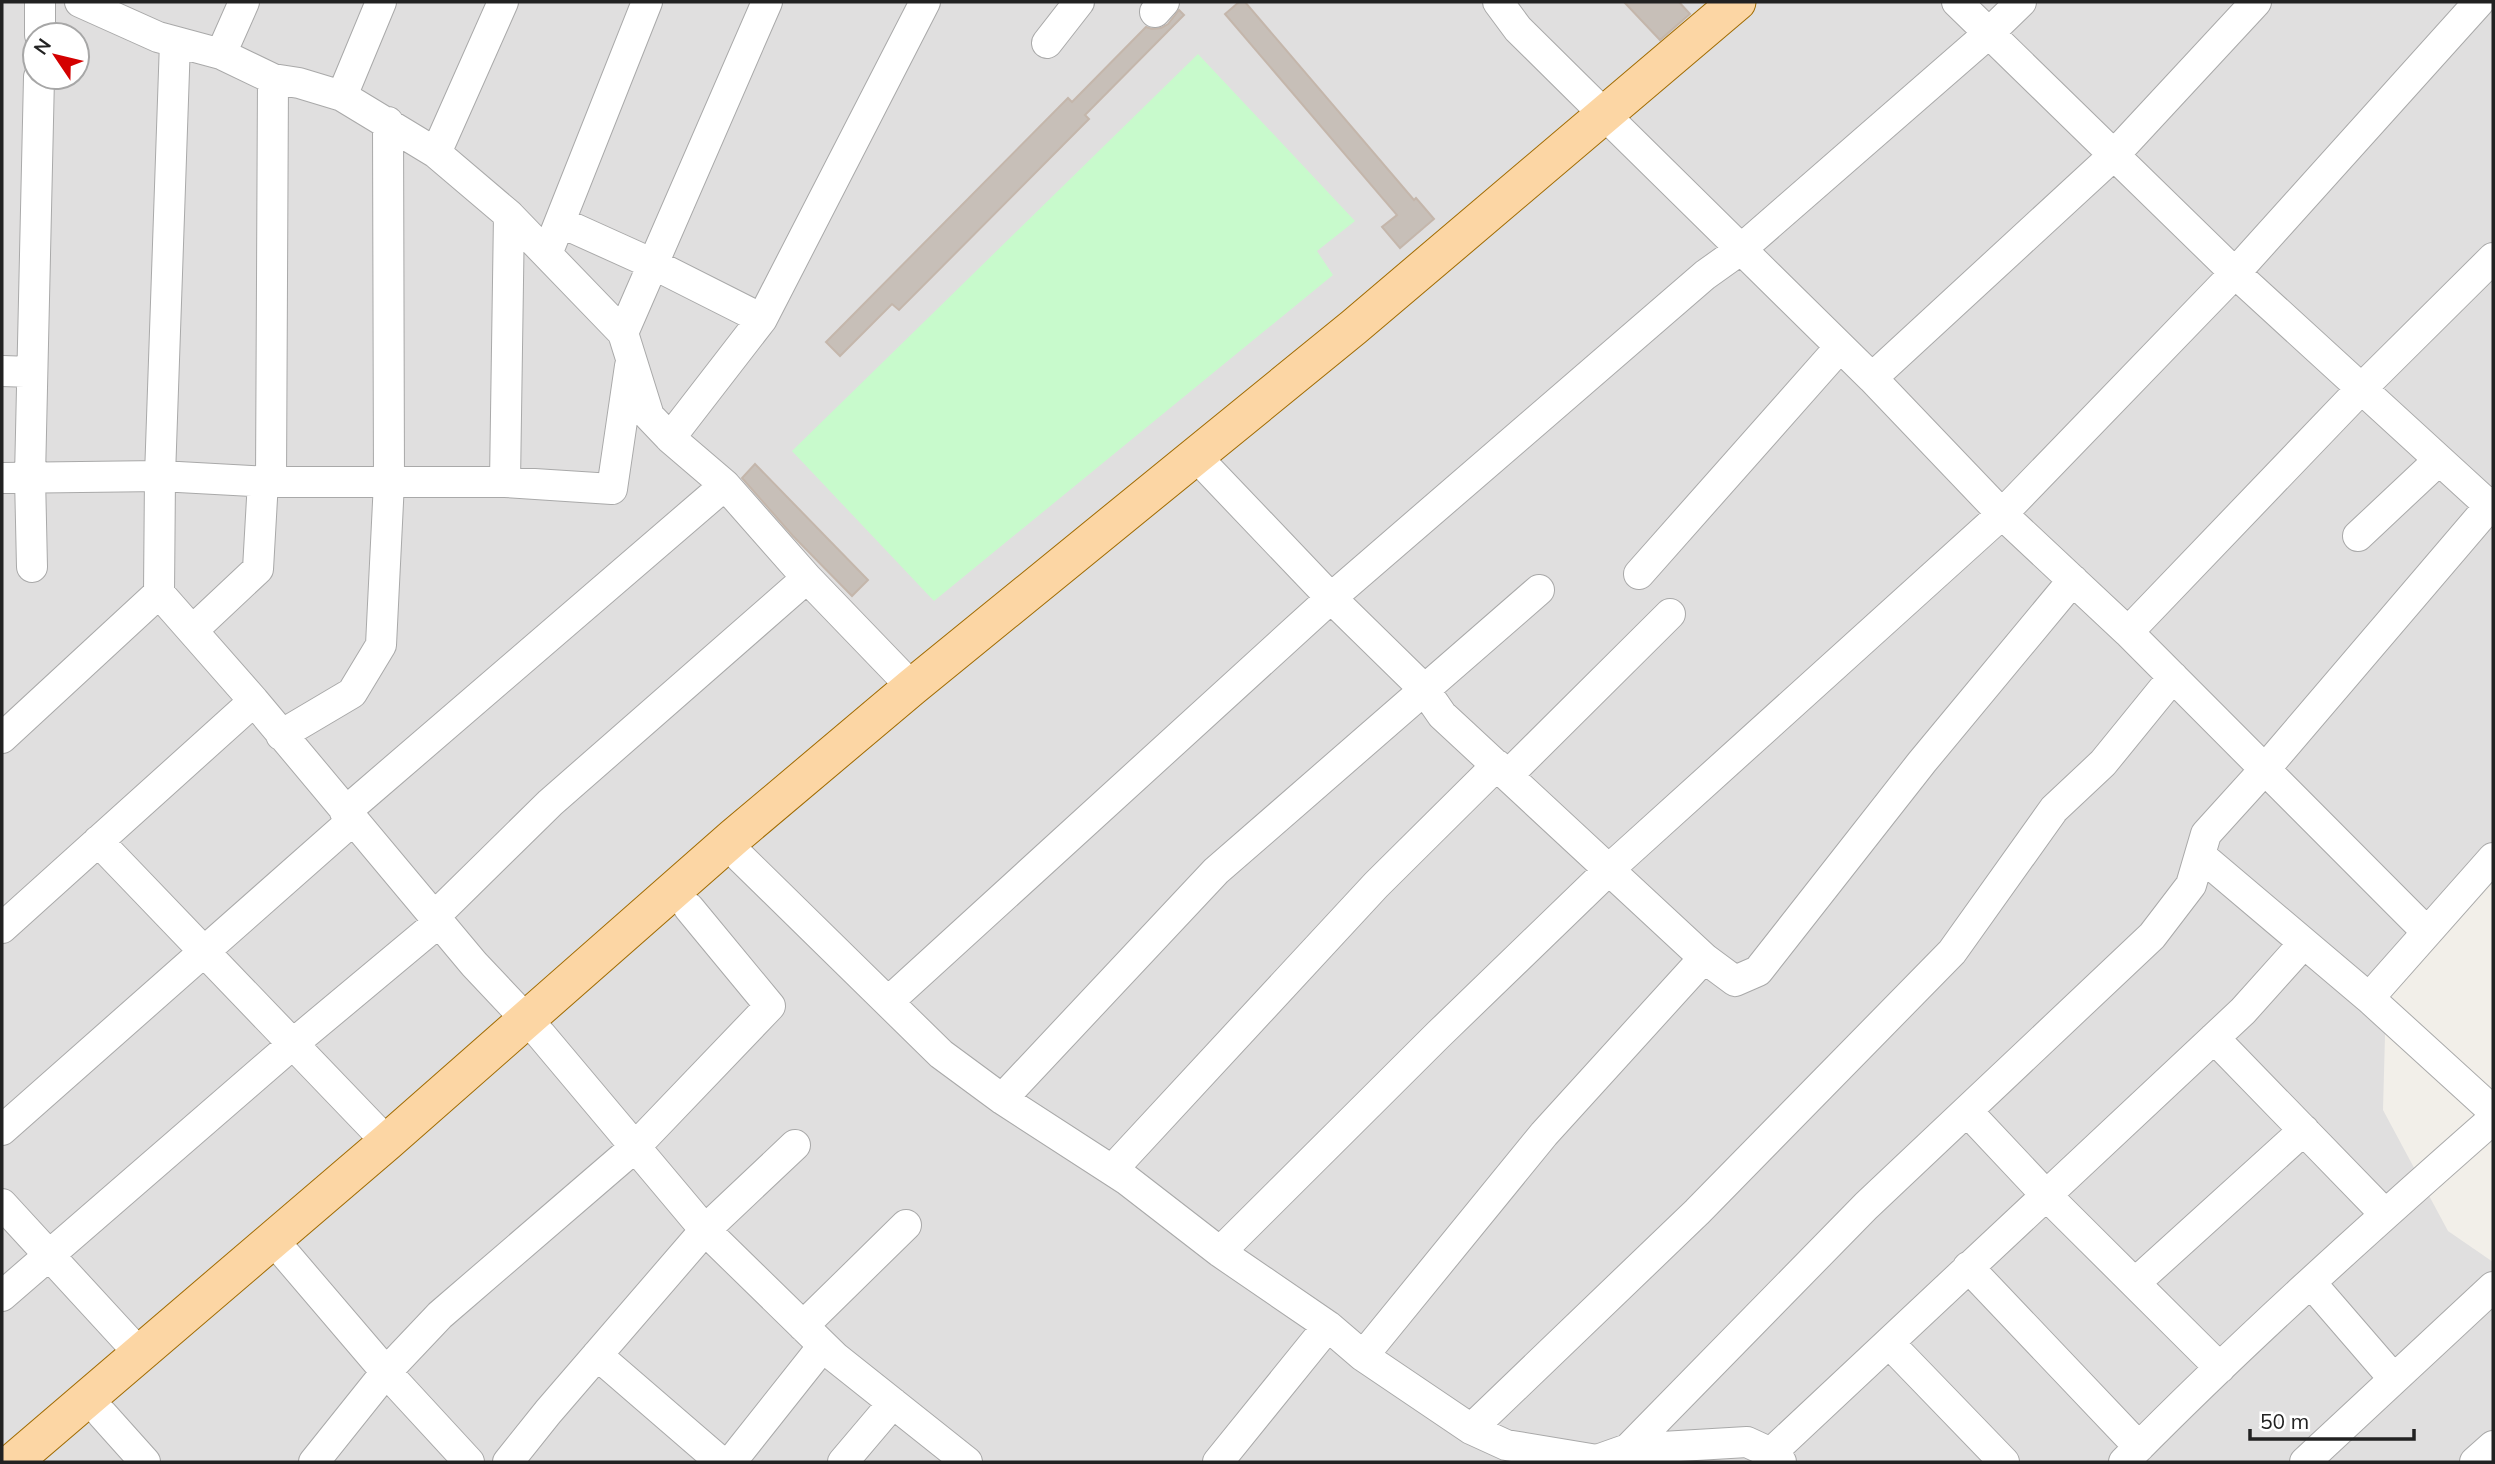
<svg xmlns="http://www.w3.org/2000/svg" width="2495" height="1464" font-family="Mulish,sans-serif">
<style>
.residential{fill:#e0dfdf;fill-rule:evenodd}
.park{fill:#c8facc}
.building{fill:#c7bfb8;stroke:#c4b6ab;stroke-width:2}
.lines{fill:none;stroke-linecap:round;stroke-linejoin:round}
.minor-casing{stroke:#a9a9a9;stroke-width:32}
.major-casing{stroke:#a06b00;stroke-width:39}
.minor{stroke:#fff;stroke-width:30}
.major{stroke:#fcd6a4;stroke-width:37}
</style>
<rect width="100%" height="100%" fill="#f2efe9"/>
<!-- residential -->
<path class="residential" d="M2 2H2493V846L2386 999 2383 1110 2448 1231 2493 1262V1462H2ZM35 35H77V77H35Z"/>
<!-- park -->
<path class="park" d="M1198 54 1355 221 1317 251 1333 275 934 601 792 451Z"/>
<!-- building -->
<path class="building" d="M1239 2H1245L1414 200 1416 198 1434 219 1400 248 1382 227 1397 215 1225 14Z
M1624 2H1679L1690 14 1660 40Z
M1179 10 1184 15 1085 115 1089 119 899 310 892 304 840 356 826 342 1068 98 1072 102 1146 27 1152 29 1161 28 1168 24Z
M755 464 868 580 852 596 793 536 742 478Z"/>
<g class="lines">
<!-- minor casing -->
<g class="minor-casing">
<path id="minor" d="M80 2 158 37 221 54 273 79 299 83 342 96 436 153 509 215 623 333 649 416 670 438 725 485 807 578 912 687
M1498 2 1518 29 1604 114
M1957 2 2235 273 2493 509
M1155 12 1164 2
M40 35V2
M175 42 160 476 159 593 254 701 474 964 541 1035 705 1230 835 1357 967 1462
M1047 43 1079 2
M221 54 244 2
M342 96 381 2
M1616 126 1872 378 2002 514 2128 632 2427 932
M436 153 503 2
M560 222 653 264 762 319
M547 254 647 2
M623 333 767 2
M2 371 32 372
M1872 378 2114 155 2256 2
M670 438 762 319 925 2
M1207 468 1331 598 1424 689 1442 715 1704 958 1735 981 1758 971 1922 762 2073 580
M2 478 160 476 271 482H505L612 489 630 366
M271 482 273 79
M505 482 509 215
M2358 536 2439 460
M32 567 30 477 39 77
M1639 574 1840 347
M193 630 258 569 263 481
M2128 632 2361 389 2493 258
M281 735 352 693 381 645 389 482 388 122
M2 738 159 593
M1508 775 1670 614
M345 812 725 485
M98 841 387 1142
M2200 855 2369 998 2493 1111
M741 858 941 1054 1002 1099 1127 1180 1220 1252 1328 1326 1363 1356 1471 1429 1506 1445 1597 1460 1628 1449 1747 1442 1771 1453 1781 1462
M434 917 550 803 807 578
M2 928 254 701
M2369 998 2493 858
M888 1002 1331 598 1705 275 1740 250 1988 34 2021 2
M2214 1038 2385 1214
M1002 1099 1216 871 1539 590
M1967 1111 2046 1195 2220 1368
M2 1130 353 820
M1112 1170 1376 885 1497 765
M2 1204 140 1354
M1220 1252 1438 1035 1617 862 2002 514 2235 273 2479 2
M286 1255 386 1372 469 1462
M1968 1267 2139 1447
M2135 1283 2304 1130
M2311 1283 2394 1379
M2 1296 294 1043 439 922
M803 1326 906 1225
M1889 1343 2004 1462
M597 1355 721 1462
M1363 1356 1544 1134 1704 958
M102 1414 145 1462
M1471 1429 1697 1212 1952 952 2054 809 2103 763 2173 677
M1628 1449 1866 1206 2152 936 2191 885 2206 834 2265 769 2493 502
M1771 1453 2243 1011 2304 943
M314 1462 386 1372 440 1315 634 1148 770 1006 689 908
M508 1462 548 1412 705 1230 795 1145
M731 1462 823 1346
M843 1462 893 1403
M1218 1462 1328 1326
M2124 1462C2242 1342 2367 1230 2493 1119
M2305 1462 2493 1287
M2475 1462 2493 1446"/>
</g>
<!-- major casing -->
<g class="major-casing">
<path id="major" d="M13 1462 387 1142 734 837 912 687 1354 327 1737 2"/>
</g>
<!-- minor -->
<use href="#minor" class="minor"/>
<!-- major -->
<use href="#major" class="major"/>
</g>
<!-- border -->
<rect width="2495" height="1464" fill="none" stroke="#222222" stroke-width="7"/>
<!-- north arrow -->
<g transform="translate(56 56) rotate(305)"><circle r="33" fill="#ffffff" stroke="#a7a7a7" stroke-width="2"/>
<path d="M0-5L12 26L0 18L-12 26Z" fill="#d40000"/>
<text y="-10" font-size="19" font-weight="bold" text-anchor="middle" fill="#222222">N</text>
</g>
<!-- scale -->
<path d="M2250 1429v10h164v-10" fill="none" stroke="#222222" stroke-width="3.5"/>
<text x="2260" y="1429" font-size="21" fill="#222222" stroke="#ffffff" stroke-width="5" paint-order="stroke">50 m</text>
</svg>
